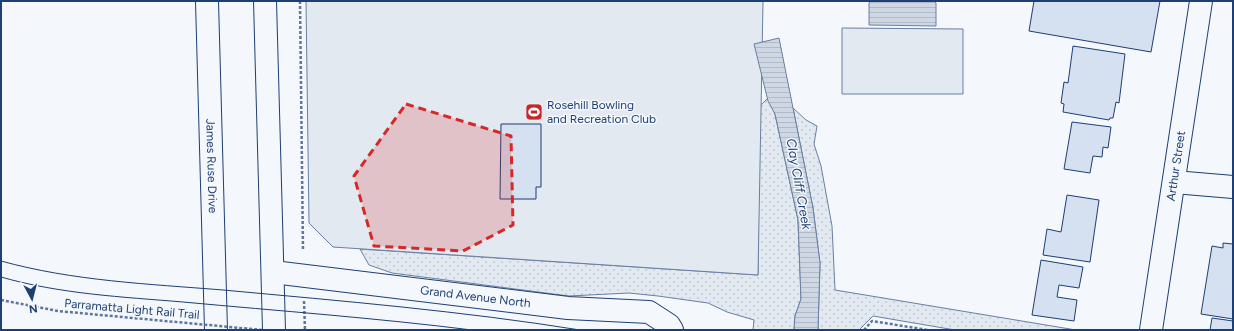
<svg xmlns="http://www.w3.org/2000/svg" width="1234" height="331" font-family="Figtree,sans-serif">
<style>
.grass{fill:url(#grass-dots);stroke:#687fa3}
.park{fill:#e3e9f0;stroke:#687fa3}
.water{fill:url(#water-rules);stroke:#687fa3}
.building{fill:#d5e0f0;stroke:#1d3f73}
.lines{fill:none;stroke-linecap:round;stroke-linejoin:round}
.minor-casing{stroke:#1d3f73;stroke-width:24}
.major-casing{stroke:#1d3f73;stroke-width:24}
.path{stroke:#5e769c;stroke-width:2.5;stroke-dasharray:3 2;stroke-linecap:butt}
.minor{stroke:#f4f7fb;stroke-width:22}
.major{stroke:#f4f7fb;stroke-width:22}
.tram{stroke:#1d3f73;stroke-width:1}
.path-bridge{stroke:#5e769c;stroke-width:2.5;stroke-dasharray:3 2;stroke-linecap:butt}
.marked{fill:#d62828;fill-opacity:0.2;stroke:#d62828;stroke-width:3;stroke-dasharray:8 5;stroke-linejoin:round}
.labels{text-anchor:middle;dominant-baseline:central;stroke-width:3;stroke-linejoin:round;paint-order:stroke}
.poi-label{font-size:12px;fill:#1d3f73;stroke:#f4f7fb;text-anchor:start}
.street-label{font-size:12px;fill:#1d3f73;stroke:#f4f7fb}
.water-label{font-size:13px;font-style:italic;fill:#1d3f73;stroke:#f4f7fb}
</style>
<defs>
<pattern id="grass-dots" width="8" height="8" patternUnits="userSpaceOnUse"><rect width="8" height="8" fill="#e3e9f0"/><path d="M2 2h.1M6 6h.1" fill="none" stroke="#c2c9d1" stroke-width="1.8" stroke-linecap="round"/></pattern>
<pattern id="water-rules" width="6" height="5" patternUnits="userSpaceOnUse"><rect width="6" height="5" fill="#cfd7e4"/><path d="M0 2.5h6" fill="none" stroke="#b1bac7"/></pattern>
</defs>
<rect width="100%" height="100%" fill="#f4f7fb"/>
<!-- grass -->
<path class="grass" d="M768 98 775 114 798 220 801 299 795 316 794 330H753L754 320 727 312 708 303 658 296 629 293 569 296 392 273 369 265 360 249 758 275 759 107Z
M793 108 806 120 817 126 814 144 821 166 832 226 835 290 1076 330H955L873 316 859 330H818L820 263 813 208Z"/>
<!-- park -->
<path class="park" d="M306 1H763L758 275 333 247 309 223Z
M842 28 963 29V94H842Z"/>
<!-- water -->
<path class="water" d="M871 1H934L936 3V26L869 25V3Z
M779 38 813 208 820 263 818 330H794L795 316 801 299 798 220 775 114 768 101 754 44Z"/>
<!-- building -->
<path class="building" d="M1034 1H1160L1151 52 1029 31Z
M1073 46 1125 54 1119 103 1116 102 1113 118H1110L1109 120 1063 112 1064 104 1061 103 1064 82 1068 83Z
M1072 122 1111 127 1108 148 1103 147 1102 157 1093 156 1090 173 1064 169Z
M501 124H541V187H536V199H500Z
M1067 195 1099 200 1090 262 1043 255 1047 229 1061 232Z
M1223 243 1233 244V319L1201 314 1212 246 1223 248Z
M1041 260 1083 267 1079 288 1059 285 1057 297 1077 300 1074 321 1032 315Z
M1212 318 1233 321V330H1210Z"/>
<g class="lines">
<!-- minor casing -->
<g class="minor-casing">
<g id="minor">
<path d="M1174 182 1233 187"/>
<path id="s1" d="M273 272 568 308 649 312 669 325 672 330"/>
<path id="s2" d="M1151 330 1201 1"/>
</g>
</g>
<!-- major casing -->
<g class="major-casing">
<g id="major">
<path id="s3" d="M207 1 216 330"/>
<path d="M265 1 274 330"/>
</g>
</g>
<!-- path -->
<path class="path" d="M300 1 303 250
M304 301 305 330
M864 330 872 321 928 330"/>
<!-- minor -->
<use href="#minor" class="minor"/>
<!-- major -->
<use href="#major" class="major"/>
<!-- tram -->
<path class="tram" d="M1 261C73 281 149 284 223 290 342 301 462 311 580 330
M1 277C60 294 123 297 183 302 280 311 376 318 472 330"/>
<!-- path-bridge -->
<path class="path-bridge" d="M1 300 58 311 262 330"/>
</g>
<!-- marked area -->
<path class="marked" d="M406 104 511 136 513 225 463 251 374 246 354 176Z"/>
<!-- icons -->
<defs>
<g id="stadium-square" transform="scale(0.9)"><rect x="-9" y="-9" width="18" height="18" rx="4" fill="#c62828" stroke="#f4f7fb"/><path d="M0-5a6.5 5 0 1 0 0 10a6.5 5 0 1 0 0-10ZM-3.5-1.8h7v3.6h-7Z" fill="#fff"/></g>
</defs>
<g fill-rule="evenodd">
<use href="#stadium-square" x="534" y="112"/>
</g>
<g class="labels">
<!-- poi labels -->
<g class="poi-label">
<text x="547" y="105">Rosehill Bowling<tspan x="547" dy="14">and Recreation Club</tspan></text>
</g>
<!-- street labels -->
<g class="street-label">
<text stroke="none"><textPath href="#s3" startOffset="165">James Ruse Drive</textPath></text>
<text stroke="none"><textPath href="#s2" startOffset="166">Arthur Street</textPath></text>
<text stroke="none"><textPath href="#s1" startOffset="204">Grand Avenue North</textPath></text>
<text transform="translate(132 309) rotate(5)">Parramatta Light Rail Trail</text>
</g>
<!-- water labels -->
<g class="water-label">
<text transform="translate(799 184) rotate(80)">Clay Cliff Creek</text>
</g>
</g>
<!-- border -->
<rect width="1234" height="331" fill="none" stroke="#1d3f73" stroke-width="4"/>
<!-- north arrow -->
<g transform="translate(32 299) rotate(173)" stroke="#f4f7fb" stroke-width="3" paint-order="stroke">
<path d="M0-3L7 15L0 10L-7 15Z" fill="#1d3f73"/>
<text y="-6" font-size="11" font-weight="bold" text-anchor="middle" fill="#1d3f73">N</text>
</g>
</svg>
